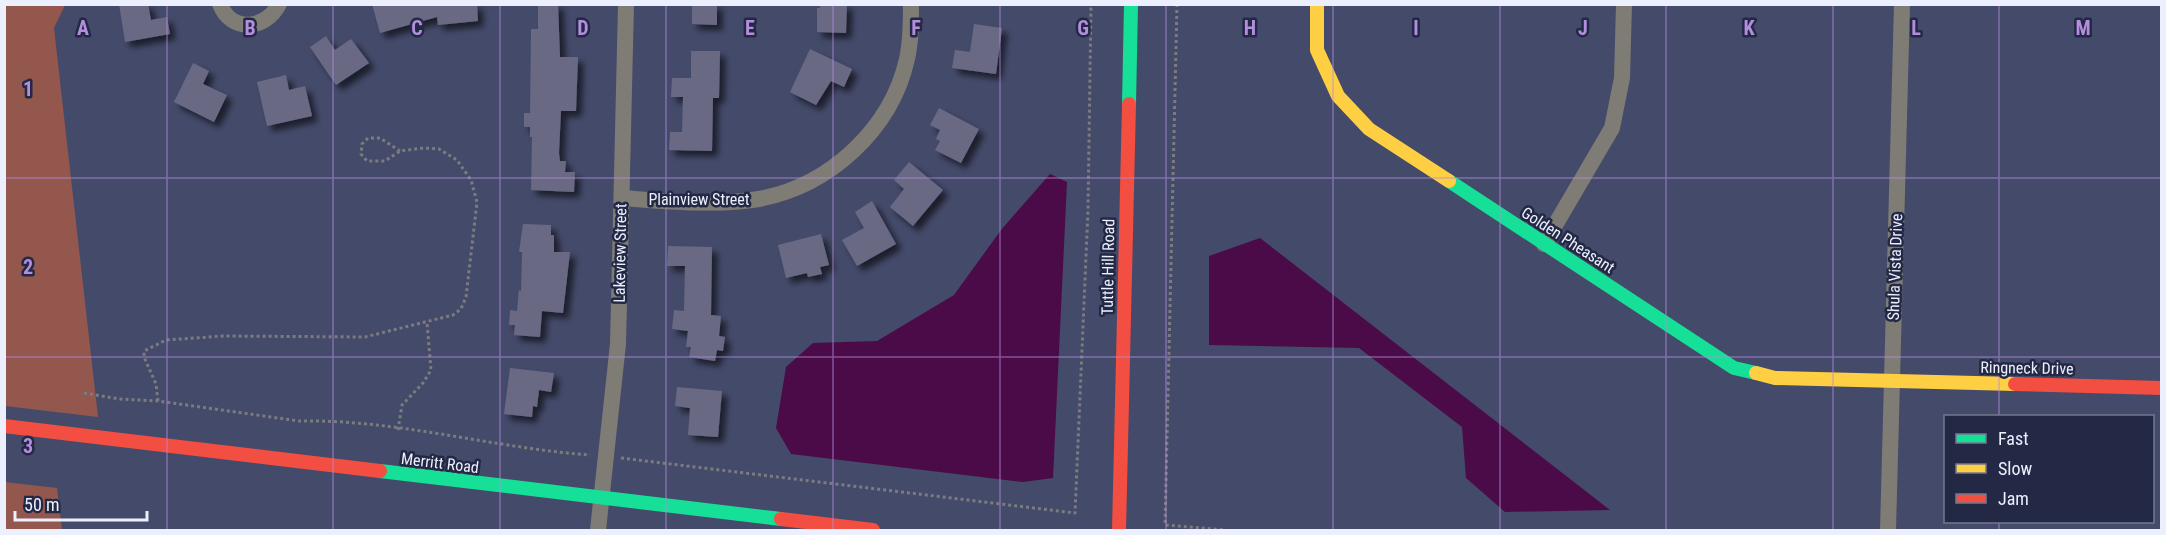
<svg xmlns="http://www.w3.org/2000/svg" width="2166" height="535" font-family="'Roboto Condensed',sans-serif">
<style>
.green{fill:#93574e}
.water{fill:#4b0b48}
.building{fill:#696984;filter:url(#shadow)}
.lines{fill:none;stroke-linecap:round;stroke-linejoin:round}
.path{stroke:#7c7b7f;stroke-width:3;stroke-dasharray:3 3;stroke-linecap:butt}
.street{stroke:#7f7c75;stroke-width:16}
.fast{stroke:#16e098;stroke-width:14}
.slow{stroke:#ffcf43;stroke-width:14}
.jam{stroke:#f24e42;stroke-width:14}
.grid{fill:none;stroke:#b38ede;stroke-width:1.5;stroke-opacity:0.55}
.labels{text-anchor:middle;dominant-baseline:central;stroke-width:5;stroke-linejoin:round;paint-order:stroke}
.street-label{font-size:16px;fill:#ebeffe;stroke:#232944}
.grid-label{font-size:20px;text-anchor:middle;font-weight:bold;fill:#b38ede;stroke:#232944;stroke-width:5;stroke-linejoin:round;paint-order:stroke}
</style>
<defs>
<filter id="shadow"><feDropShadow dx="5.5" dy="5.5" stdDeviation="3" flood-color="#0009"/></filter>
</defs>
<rect width="100%" height="100%" fill="#444a6a"/>
<!-- green -->
<path class="green" d="M5 4 65 5 54 28 98 417 5 406Z
M5 482 57 488 62 530H5Z"/>
<!-- water -->
<path class="water" d="M1050 174 1067 182 1053 478 1023 482 791 454 776 428 786 367 813 343 877 341 954 295 1001 230Z
M1260 238 1610 510 1505 512 1466 478 1462 427 1359 348 1209 345V256Z"/>
<!-- building -->
<path class="building" d="M119 4H148L151 20 167 17 170 34 125 42Z
M372 4H477L478 21 438 25 437 17 380 33Z
M538 4H558L560 57H578L576 111H561L559 153 560 161H566L565 172H575L574 192 531 190 532 137H530V127H524V113H530L531 29H538Z
M692 4H717V25L692 24Z
M820 4H847L846 33 817 32V8H820Z
M974 24 1002 28 996 74 952 68 955 50 970 52Z
M326 36 335 50 351 39 369 63 336 85 310 47Z
M810 49 852 69 844 87 831 81 816 105 790 92Z
M691 51H720L719 98H713L712 151 669 150 670 132H682L683 97H671L672 78H691Z
M193 63 209 71 203 84 227 95 214 122 174 102Z
M286 75 289 90 305 86 312 116 267 126 257 82Z
M939 108 979 129 961 163 935 150 940 141 936 139 940 130 930 125Z
M909 162 943 190 913 226 890 207 904 189 894 180Z
M872 201 896 244 857 266 842 240 864 228 855 212Z
M523 224 551 225V235H554V252H570L563 313 542 311 540 337 514 335 515 325H509L510 310 517 311 519 290 521 291 522 252H519Z
M821 234 829 265 820 267 822 274 808 277 807 273 786 278 778 245Z
M668 246 712 247 711 315 721 316 719 336 725 337 723 351 717 350 715 361 689 357 691 347H686L688 331 672 329 674 310 684 311 685 266H667Z
M510 368 554 373 551 392 539 390 537 407 533 406 532 417 504 414Z
M677 387 722 391 718 437 688 435 690 408 675 406Z"/>
<g class="lines">
<!-- path -->
<path class="path" d="M1177 4 1165 525 1225 530
M84 393 119 399 158 401 299 421C396 419 493 448 590 455
M158 401 156 384 144 357V351L166 340 223 336 365 337 453 315 461 309 466 297 477 202 471 180 457 160 439 149 424 148 400 151 385 161H367L361 154 362 144 368 138H380L400 151
M398 430 402 405 423 383 431 370 427 323
M621 458 1075 513 1088 210 1091 4"/>
<!-- street -->
<path class="street" d="M220 4C231 33 266 30 279 4
M622 198C664 201 717 206 759 199 829 186 891 130 907 59 911 41 911 23 911 4
M1544 244 1612 128 1622 78 1624 4
M598 530 618 344 626 4
M1888 530 1902 4"/>
<!-- fast -->
<path class="fast" d="M1129 104 1131 4
M1449 181 1734 368 1756 373
M380 471 781 519"/>
<!-- slow -->
<path class="slow" d="M1317 4V50L1338 96 1369 129 1449 181
M1756 373 1775 378 2015 384"/>
<!-- jam -->
<path class="jam" d="M2015 384 2162 388
M4 426 380 471
M781 519 873 530
M1119 530 1129 104"/>
</g>
<!-- grid -->
<path class="grid" d="M167 4V530M333 4V530M500 4V530M666 4V530M833 4V530M1000 4V530M1166 4V530M1333 4V530M1500 4V530M1666 4V530M1833 4V530M1999 4V416M4 178H2162M4 357H2162M1999 522V530"/>
<g class="labels">
<!-- street labels -->
<g class="street-label">
<text x="699" y="199">Plainview Street</text>
<text transform="translate(1568 240) rotate(33)">Golden Pheasant</text>
<text transform="translate(620 253) rotate(-89)">Lakeview Street</text>
<text transform="translate(1108 267) rotate(-89)">Tuttle Hill Road</text>
<text transform="translate(1895 267) rotate(-88)">Shula Vista Drive</text>
<text transform="translate(2027 368) rotate(1)">Ringneck Drive</text>
<text transform="translate(440 463) rotate(7)">Merritt Road</text>
</g>
</g>
<g class="grid-label">
<text x="83" y="35">A</text>
<text x="250" y="35">B</text>
<text x="417" y="35">C</text>
<text x="583" y="35">D</text>
<text x="750" y="35">E</text>
<text x="916" y="35">F</text>
<text x="1083" y="35">G</text>
<text x="1250" y="35">H</text>
<text x="1416" y="35">I</text>
<text x="1583" y="35">J</text>
<text x="1749" y="35">K</text>
<text x="1916" y="35">L</text>
<text x="2083" y="35">M</text>
<text x="28" y="96">1</text>
<text x="28" y="274">2</text>
<text x="28" y="453">3</text>
</g>
<!-- border -->
<rect width="2166" height="535" fill="none" stroke="#ebeffe" stroke-width="12"/>
<!-- legend -->
<rect x="1944" y="415" width="210" height="108" fill="#232944" stroke="#73788e" stroke-width="1.5"/>
<rect x="1956" y="434" width="30" height="9" fill="#16e098" stroke="#73788e" stroke-width="1.5"/>
<text x="1998" y="445" font-size="18" fill="#ebeffe">Fast</text>
<rect x="1956" y="464" width="30" height="9" fill="#ffcf43" stroke="#73788e" stroke-width="1.5"/>
<text x="1998" y="475" font-size="18" fill="#ebeffe">Slow</text>
<rect x="1956" y="494" width="30" height="9" fill="#f24e42" stroke="#73788e" stroke-width="1.5"/>
<text x="1998" y="505" font-size="18" fill="#ebeffe">Jam</text>
<!-- scale -->
<path d="M15 511v9h132v-9" fill="none" stroke="#ebeffe" stroke-width="3"/>
<text x="24" y="511" font-size="18" fill="#ebeffe" stroke="#232944" stroke-width="4.5" paint-order="stroke">50 m</text>
</svg>
